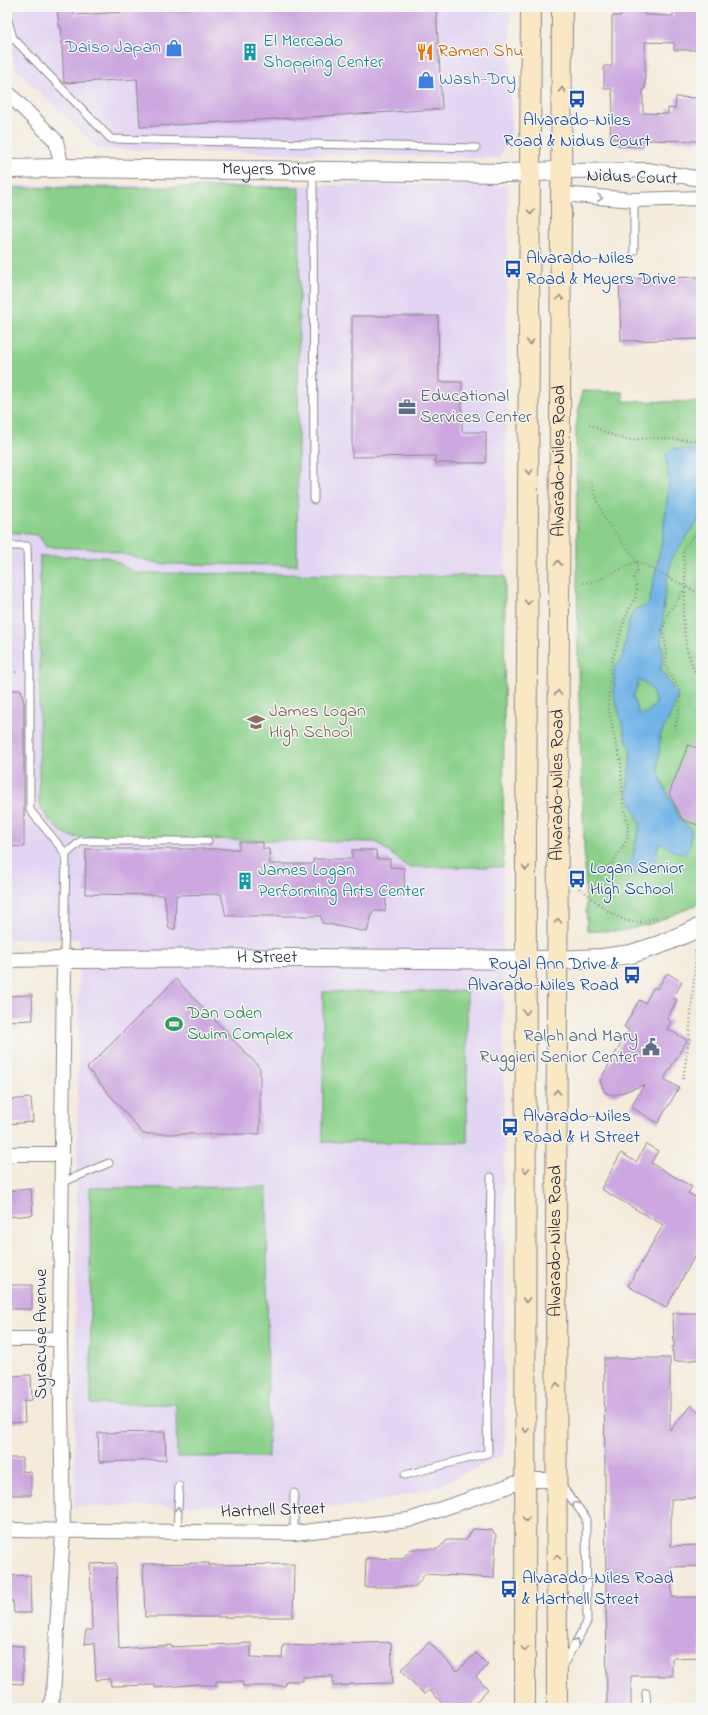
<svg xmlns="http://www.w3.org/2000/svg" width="708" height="1715" font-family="'Indie Flower',sans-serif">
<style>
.built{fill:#e2d4f3}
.green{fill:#8ad08a;stroke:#567962}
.water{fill:#71b3e6;stroke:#4a6a90;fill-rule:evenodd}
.building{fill:#cda8e0}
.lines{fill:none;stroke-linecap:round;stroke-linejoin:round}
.service-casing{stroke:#8b868b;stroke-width:9}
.minor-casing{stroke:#8b868b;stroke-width:16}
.tertiary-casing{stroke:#8b868b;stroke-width:20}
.secondary-casing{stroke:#8b868b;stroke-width:22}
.path{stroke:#8b868b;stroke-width:2.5;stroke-dasharray:1 3;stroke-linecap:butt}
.service{stroke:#fff;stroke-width:7}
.minor{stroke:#fff;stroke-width:14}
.tertiary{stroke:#fff;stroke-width:18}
.secondary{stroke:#fae7c3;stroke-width:20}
.oneway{stroke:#998e86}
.oneway2{stroke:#9c9ca7}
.labels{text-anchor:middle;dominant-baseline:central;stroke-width:3;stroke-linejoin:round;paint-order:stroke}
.culture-label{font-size:18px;fill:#0d838f;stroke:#f6f6f2;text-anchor:start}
.shop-label{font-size:18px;fill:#366cbe;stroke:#f6f6f2;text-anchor:end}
.food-label{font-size:18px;fill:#c56008;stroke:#f6f6f2;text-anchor:start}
.transit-label{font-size:18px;fill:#164399;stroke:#f6f6f2;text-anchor:start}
.street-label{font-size:18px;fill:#22223b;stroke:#f6f6f2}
.service-label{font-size:18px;fill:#4e5e75;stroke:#f6f6f2;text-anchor:start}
.education-label{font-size:18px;fill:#785e54;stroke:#f6f6f2;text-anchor:start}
.leisure-label{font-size:18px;fill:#27864d;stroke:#f6f6f2;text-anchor:start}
</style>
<rect width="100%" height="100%" fill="#f6f6f2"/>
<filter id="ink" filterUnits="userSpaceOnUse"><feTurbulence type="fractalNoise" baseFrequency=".025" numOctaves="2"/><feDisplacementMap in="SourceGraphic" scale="8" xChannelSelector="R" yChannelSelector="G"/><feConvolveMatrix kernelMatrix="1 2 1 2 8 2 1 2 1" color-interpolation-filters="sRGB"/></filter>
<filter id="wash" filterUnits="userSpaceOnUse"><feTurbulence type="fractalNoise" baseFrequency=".012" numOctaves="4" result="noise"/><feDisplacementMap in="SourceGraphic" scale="16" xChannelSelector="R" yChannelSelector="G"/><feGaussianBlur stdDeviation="0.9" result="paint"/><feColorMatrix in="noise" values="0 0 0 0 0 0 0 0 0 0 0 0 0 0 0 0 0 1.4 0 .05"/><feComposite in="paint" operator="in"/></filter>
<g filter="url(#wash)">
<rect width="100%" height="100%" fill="#f4ebdb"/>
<!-- built -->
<path class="built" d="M7 7H510L511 137 498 158 98 149 16 69 7 38Z
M7 185H508L503 934 505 1454 434 1488 359 1506H74L79 939H7Z"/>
<!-- green -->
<path class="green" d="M300 187 297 565 162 564 102 549 46 547 38 535 7 532V188Z
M582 391 623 392V401L701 402V903L654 923 621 931H587L578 670 576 427Z
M40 556 108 557 136 573 505 576 503 867H408L376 842 73 837C58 832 45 818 39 803Z
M467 991V1142H323V992Z
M267 1187 268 1457H177L176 1404H91L90 1188Z"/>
<!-- water -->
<path class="water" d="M672 449 701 450V517L672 557 665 590 661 640 663 651 661 670 676 693 677 699 672 712 660 736 658 771 668 795 681 821 691 829C691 838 692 847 684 854L671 850 663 844H660L658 846C654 868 656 880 629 872L627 867 629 862 632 859 640 824 627 792 631 749 626 739 614 695V670L623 655 630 617 636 609 646 606 649 603 662 541 669 484 666 454ZM639 681C651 683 653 693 656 704L646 713 639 715 633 696Z"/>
<g id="blocks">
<!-- building -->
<path class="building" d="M57 7H73L74 15 211 7H436L442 109 140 127 137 79 64 83 61 26H59Z
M621 7 644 8V15L673 16V7L700 8 701 42H699V50H674V43L645 42V89H643V113L668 114V108L675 109 676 97 701 98V141L643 140V147L619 146V139H610L611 114H613L612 89H604V66H612V16H621Z
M701 277V339L621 341 619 279Z
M352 316H438L439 382H462V432H486V463H435V456L352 457Z
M7 690H21L24 704V847L7 846Z
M688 745 701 749V826L683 820 669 794Z
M239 842H263V849H269L270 864H313V859H352V850H376L377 859H390V867L404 868 405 895 386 896 385 911H373L367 932 322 923 321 916H226L221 894 176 895 175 929H169L164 895 85 894 86 849H239Z
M667 973 682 982 673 998 677 1000 667 1019 671 1022 667 1029 687 1040 664 1079 679 1088 658 1123 631 1107 644 1085 615 1095 609 1094 604 1091 600 1080 629 1030 624 1027 639 1000 645 1003 654 987 657 989Z
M176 979 260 1068V1134H143L87 1068Z
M32 995 33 1020 7 1021V996Z
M31 1098 33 1122 7 1124V1100Z
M646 1144 658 1151 651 1163 692 1187 688 1193 701 1200V1245L666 1308 628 1286 663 1225 601 1189 621 1153 636 1162Z
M31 1189 33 1215 7 1217V1191Z
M7 1285H32V1309H7Z
M673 1313H701V1359L674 1362 672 1347H674Z
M604 1358H670V1430L691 1405 701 1414V1498L671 1499V1546L701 1545V1566L671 1567 672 1597H701V1657L672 1658V1676H631V1708H607Z
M31 1375 32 1400 24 1401 25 1422 7 1423V1376Z
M165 1432 166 1460 99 1462 98 1433Z
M7 1458H22V1471L31 1472V1495H7Z
M473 1529 492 1530 496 1535 494 1578 425 1574 415 1587H365L366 1558 402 1559 411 1549H438L447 1540H466Z
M116 1563 119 1649 171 1645V1647L251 1643V1657L270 1658H282L283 1645 316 1646V1645L391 1642 393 1683 350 1684V1685L333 1686V1676L303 1677V1681H286L285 1686H243L242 1681H216V1685H200V1684L155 1688V1685L111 1686 110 1679 96 1680 94 1643 84 1644 86 1630H92L90 1564Z
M209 1563V1565L294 1564 293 1617H145L143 1564Z
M30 1575 31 1613H14L13 1601H7V1576Z
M429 1642 457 1671 476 1653 488 1665 476 1677 488 1689 470 1708H447L429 1690 424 1694 401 1670Z
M7 1645 23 1646V1684L7 1683Z"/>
</g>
</g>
<g filter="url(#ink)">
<use href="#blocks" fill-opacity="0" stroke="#8b868b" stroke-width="1"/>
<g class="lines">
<!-- service casing -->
<g class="service-casing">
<path id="service" d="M7 17 13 38 111 139 476 148
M313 172 314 500
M634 200V251
M7 546H27L30 672V810L66 854 64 959
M66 854 81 841H208
M61 1183 109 1163
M405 1475 488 1453 487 1422 491 1177
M561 1485 586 1518 587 1622 562 1667
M177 1531 179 1486
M294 1533V1493
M646 1693 647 1708"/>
</g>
<!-- minor casing -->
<g class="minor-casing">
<path id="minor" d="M7 92 56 141 62 168
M562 171 647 170 701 179
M562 194 634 200 701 198
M7 960 64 959 60 1339 63 1531 53 1695 50 1708
M7 1154H61
M7 1339H60
M7 1530 294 1533 409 1520 526 1480H557"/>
</g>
<!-- tertiary casing -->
<g class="tertiary-casing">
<g id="tertiary">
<path id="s1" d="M7 169 62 168 506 173 562 171"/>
<path id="s2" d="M64 959 299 958 558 960 602 958 631 954 659 945 701 927"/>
</g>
</g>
<!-- secondary casing -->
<g class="secondary-casing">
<g id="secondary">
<path d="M525 1708 526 829 531 7"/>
<path id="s3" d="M557 1708 556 1229 562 7"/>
</g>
</g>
<!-- path -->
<path class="path" d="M589 424 607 433 627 440 654 438 701 441
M589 479 606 521 637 561 696 592
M701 526 683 550 686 587 683 615 686 646 693 668 701 682
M583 583 597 581 637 561V570L634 578 637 589 635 598 625 618 610 668 608 705 615 741 621 762 623 803 628 825 627 840 612 864 607 867 589 870
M7 672H19
M675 730 680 702V690L666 668V647L663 630 668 613 685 589
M579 888C596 900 615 922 637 922 643 922 651 919 658 917
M683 1079 689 1038 696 956 695 950"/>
<!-- service -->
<use href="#service" class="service"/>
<!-- minor -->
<use href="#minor" class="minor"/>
<!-- tertiary -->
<use href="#tertiary" class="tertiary"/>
<!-- secondary -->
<use href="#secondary" class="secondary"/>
</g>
<!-- one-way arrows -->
<defs><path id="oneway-chevron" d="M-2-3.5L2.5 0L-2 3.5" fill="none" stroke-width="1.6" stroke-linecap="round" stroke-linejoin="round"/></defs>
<g class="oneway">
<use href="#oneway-chevron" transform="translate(562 90) rotate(-90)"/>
<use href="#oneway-chevron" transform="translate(531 212) rotate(90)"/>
<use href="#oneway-chevron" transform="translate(560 298) rotate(-89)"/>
<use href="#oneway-chevron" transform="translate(530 342) rotate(90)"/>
<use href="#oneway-chevron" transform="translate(529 472) rotate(90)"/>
<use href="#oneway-chevron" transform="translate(558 563) rotate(-90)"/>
<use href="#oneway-chevron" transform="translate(528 602) rotate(90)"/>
<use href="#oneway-chevron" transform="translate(558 693) rotate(-90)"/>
<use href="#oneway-chevron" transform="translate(526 868) rotate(90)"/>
<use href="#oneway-chevron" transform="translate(558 921) rotate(-90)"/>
<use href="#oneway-chevron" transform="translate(526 1012) rotate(90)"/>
<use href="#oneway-chevron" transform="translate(557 1092) rotate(-90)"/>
<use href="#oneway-chevron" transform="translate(526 1170) rotate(90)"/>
<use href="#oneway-chevron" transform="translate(526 1300) rotate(90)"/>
<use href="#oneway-chevron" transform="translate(557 1385) rotate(-90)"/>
<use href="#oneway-chevron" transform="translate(526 1430) rotate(90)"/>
<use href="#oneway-chevron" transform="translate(526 1519) rotate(90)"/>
<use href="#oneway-chevron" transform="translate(557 1557) rotate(-90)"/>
<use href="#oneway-chevron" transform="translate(525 1649) rotate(90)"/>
</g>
<g class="oneway2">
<use href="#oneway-chevron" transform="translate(600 198) rotate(5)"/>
<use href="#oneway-chevron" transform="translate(575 1504) rotate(-127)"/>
<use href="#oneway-chevron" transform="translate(178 1509) rotate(-88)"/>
<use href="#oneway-chevron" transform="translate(576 1641) rotate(-61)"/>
</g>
</g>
<!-- icons -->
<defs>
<g id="shop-bare" transform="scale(1.38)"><path d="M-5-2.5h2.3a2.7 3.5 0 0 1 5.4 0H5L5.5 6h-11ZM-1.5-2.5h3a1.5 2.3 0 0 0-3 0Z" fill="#3f7fe0" stroke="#f6f6f2" stroke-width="2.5" paint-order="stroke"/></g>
<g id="building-bare" transform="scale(1.38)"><path d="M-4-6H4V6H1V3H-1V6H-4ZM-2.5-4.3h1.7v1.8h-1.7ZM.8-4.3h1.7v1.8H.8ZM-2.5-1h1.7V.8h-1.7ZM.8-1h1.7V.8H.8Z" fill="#0f9aa8" stroke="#f6f6f2" stroke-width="2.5" paint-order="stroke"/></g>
<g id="restaurant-bare" transform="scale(1.38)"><path d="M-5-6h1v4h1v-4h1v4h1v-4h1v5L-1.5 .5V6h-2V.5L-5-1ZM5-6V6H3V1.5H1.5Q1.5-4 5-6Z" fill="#e8710a" stroke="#f6f6f2" stroke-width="2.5" paint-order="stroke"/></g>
<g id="bus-bare" transform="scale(1.38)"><path d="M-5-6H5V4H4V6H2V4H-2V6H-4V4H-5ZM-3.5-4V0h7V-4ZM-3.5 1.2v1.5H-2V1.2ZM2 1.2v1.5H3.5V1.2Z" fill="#1a4fb4" stroke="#f6f6f2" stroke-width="2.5" paint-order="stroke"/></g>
<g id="office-bare" transform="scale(1.38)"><path d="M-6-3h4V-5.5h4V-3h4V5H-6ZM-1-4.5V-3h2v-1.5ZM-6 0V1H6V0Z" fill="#5c6f8a" stroke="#f6f6f2" stroke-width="2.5" paint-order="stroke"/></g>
<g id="school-bare" transform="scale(1.38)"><path d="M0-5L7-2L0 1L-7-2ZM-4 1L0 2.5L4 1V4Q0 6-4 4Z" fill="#8d6e63" stroke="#f6f6f2" stroke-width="2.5" paint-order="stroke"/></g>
<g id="stadium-bare" transform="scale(1.38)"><path d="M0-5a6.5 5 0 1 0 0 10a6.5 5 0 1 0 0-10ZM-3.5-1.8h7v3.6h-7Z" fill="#2e9e5b" stroke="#f6f6f2" stroke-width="2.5" paint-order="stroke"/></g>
<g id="civic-bare" transform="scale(1.38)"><path d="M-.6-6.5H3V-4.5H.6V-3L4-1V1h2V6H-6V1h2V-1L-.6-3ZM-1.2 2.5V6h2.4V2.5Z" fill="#5c6f8a" stroke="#f6f6f2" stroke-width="2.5" paint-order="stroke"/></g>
</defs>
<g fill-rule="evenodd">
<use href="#shop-bare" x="174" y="48"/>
<use href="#building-bare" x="250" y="52"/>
<use href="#restaurant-bare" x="425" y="52"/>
<use href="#shop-bare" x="426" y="80"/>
<use href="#bus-bare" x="577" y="99"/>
<use href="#bus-bare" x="513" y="269"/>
<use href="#office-bare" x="407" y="407"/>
<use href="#school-bare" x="256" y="722"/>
<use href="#bus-bare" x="577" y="879"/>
<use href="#building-bare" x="245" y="881"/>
<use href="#bus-bare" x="632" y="975"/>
<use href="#stadium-bare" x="174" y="1024"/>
<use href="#civic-bare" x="651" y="1047"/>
<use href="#bus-bare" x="510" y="1127"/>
<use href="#bus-bare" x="509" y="1589"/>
</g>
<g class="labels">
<!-- culture labels -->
<g class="culture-label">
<text x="263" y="42">El Mercado<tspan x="263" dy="21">Shopping Center</tspan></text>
<text x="258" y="871">James Logan<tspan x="258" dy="21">Performing Arts Center</tspan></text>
</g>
<!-- shop labels -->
<g class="shop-label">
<text x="161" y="48">Daiso Japan</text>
<text x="439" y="80" text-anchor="start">Wash-Dry</text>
</g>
<!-- food labels -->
<g class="food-label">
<text x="438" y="52">Ramen Shu</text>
</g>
<!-- transit labels -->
<g class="transit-label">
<text x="577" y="121" text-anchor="middle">Alvarado-Niles<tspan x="577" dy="21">Road &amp; Nidus Court</tspan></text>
<text x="526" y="259">Alvarado-Niles<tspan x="526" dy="21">Road &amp; Meyers Drive</tspan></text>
<text x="590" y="869">Logan Senior<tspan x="590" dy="21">High School</tspan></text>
<text x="619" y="965" text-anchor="end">Royal Ann Drive &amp;<tspan x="619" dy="21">Alvarado-Niles Road</tspan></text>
<text x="523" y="1117">Alvarado-Niles<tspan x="523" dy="21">Road &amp; H Street</tspan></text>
<text x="522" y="1579">Alvarado-Niles Road<tspan x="522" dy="21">&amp; Hartnell Street</tspan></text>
</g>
<!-- street labels -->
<g class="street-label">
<text stroke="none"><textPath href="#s1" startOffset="262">Meyers Drive</textPath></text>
<text transform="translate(632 178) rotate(2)">Nidus Court</text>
<text stroke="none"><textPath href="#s3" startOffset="1247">Alvarado-Niles Road</textPath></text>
<text stroke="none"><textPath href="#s3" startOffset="923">Alvarado-Niles Road</textPath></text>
<text stroke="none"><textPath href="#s2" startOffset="203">H Street</textPath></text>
<text stroke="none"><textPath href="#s3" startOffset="467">Alvarado-Niles Road</textPath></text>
<text transform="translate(42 1334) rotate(-90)">Syracuse Avenue</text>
<text transform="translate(273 1511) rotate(-2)">Hartnell Street</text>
</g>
<!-- service labels -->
<g class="service-label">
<text x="420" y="397">Educational<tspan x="420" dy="21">Services Center</tspan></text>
<text x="638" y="1037" text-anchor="end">Ralph and Mary<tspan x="638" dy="21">Ruggieri Senior Center</tspan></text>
</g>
<!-- education labels -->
<g class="education-label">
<text x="269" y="712">James Logan<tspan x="269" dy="21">High School</tspan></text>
</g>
<!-- leisure labels -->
<g class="leisure-label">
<text x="187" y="1014">Dan Oden<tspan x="187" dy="21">Swim Complex</tspan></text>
</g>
</g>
<!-- margin -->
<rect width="708" height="1715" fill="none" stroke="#f6f6f2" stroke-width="24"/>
</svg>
